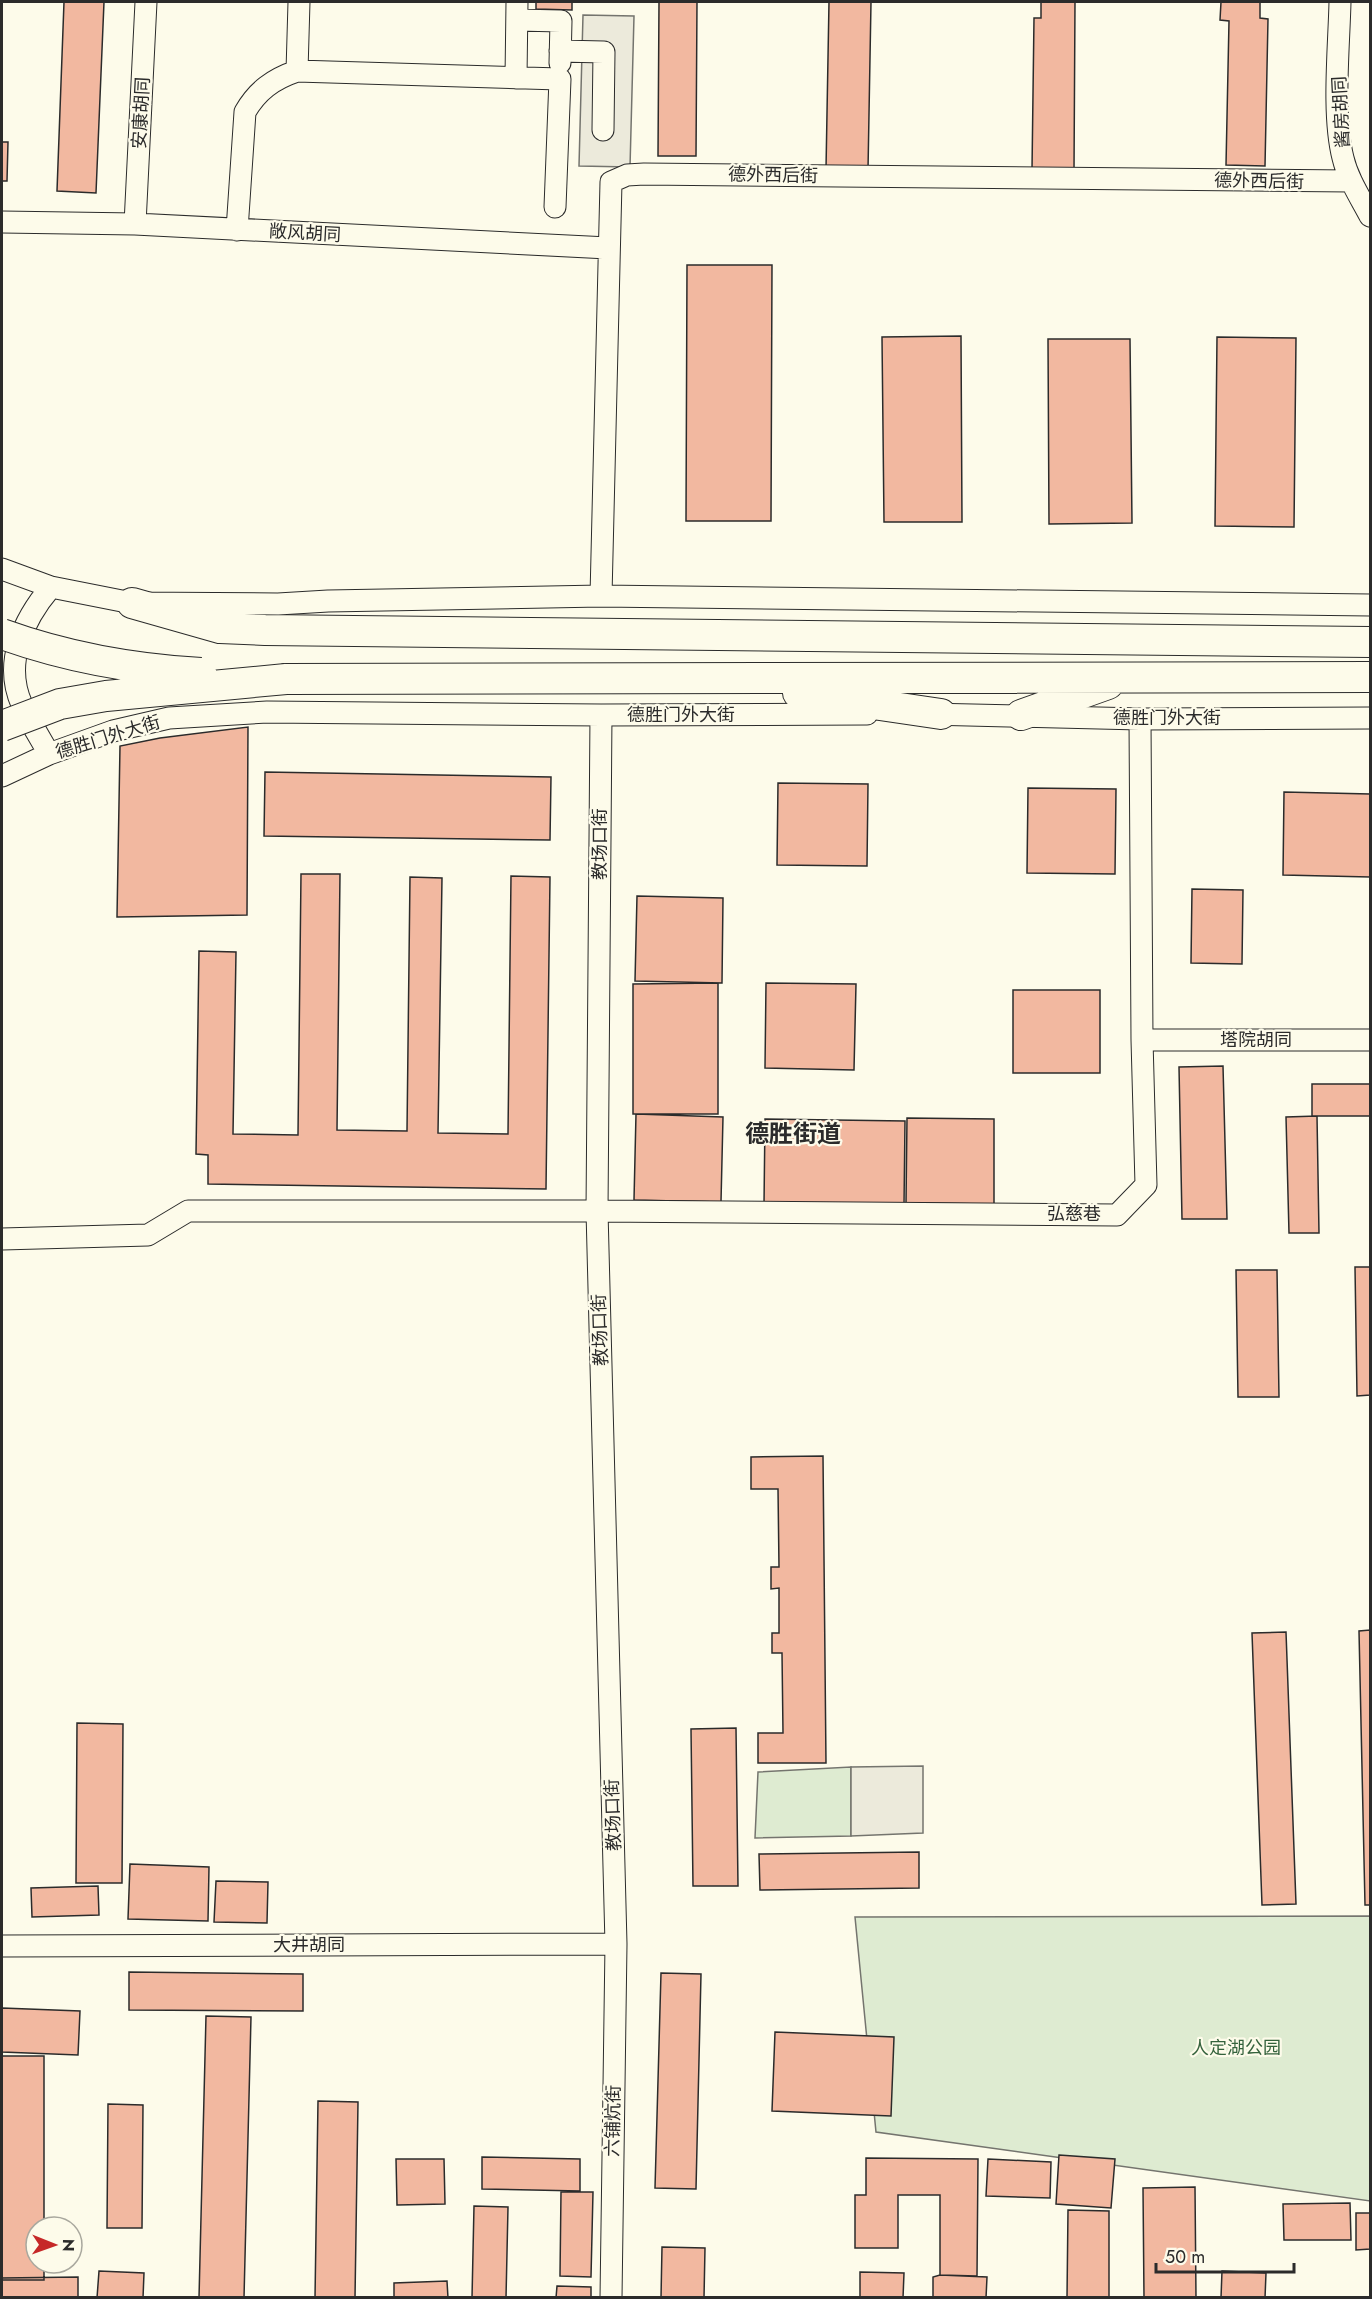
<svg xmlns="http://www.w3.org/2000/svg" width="1372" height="2299" font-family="Jost,'Noto Sans SC',sans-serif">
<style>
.green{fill:#deebd1;stroke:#74746e;stroke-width:1.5}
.parking{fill:#eceadb;stroke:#74746e;stroke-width:1.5}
.building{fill:#f2b8a0;stroke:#2b2b2b;stroke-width:1.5}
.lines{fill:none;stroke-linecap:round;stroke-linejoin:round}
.minor-casing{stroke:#2b2b2b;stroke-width:23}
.highway-casing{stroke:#2b2b2b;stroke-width:32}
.minor{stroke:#fdfbea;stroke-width:21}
.highway{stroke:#fdfbea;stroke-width:30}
.highway-bridge-casing{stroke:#2b2b2b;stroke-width:32;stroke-linecap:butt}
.highway-bridge{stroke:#fdfbea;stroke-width:30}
.labels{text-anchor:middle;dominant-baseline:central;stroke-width:4.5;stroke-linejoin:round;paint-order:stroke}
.street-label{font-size:18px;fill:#2b2b2b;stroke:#fdfbea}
.park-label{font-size:18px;fill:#34623c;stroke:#fdfbea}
.district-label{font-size:24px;font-weight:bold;fill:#2b2b2b;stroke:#fdfbea}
</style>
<rect width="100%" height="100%" fill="#fdfbea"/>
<!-- green -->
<path class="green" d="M851 1767V1836L755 1838 758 1772Z
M1370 1916V2201L876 2132 855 1917Z"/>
<!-- parking -->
<path class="parking" d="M583 15 634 16 630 167 579 166Z
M923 1766V1833L851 1836V1767Z"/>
<!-- building -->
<path class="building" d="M64 2H104L96 193 57 191Z
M536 2H572V10L536 9Z
M659 2H697L696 156H658Z
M829 2H871L868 170 826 169Z
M1041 2H1075L1074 171 1032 170 1034 18H1041Z
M1221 2H1260V18L1268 19 1265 166 1226 165 1229 21 1220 20Z
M2 142H8L7 181H2Z
M687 265H772L771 521H686Z
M961 336 962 522H884L882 337Z
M1217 337 1296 338 1294 527 1215 526Z
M1048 339H1130L1132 523 1049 524Z
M248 727 247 915 117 917 120 746 160 738Z
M265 772 551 777 550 840 264 836Z
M778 783 868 784 867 866 777 865Z
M1028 788 1116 789 1115 874 1027 873Z
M1284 792 1370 794V877L1283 875Z
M301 874H340L337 1130 407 1131 410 877 442 878 438 1133 508 1134 511 876 550 877 546 1189 208 1184V1155L196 1154 199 951 236 952 233 1134 298 1135Z
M1192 889 1243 890 1242 964 1191 963Z
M637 896 723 898 722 983 635 981Z
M718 983V1114H633V984Z
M766 983 856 984 854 1070 765 1068Z
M1013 990H1100V1073H1013Z
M1223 1066 1227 1219H1182L1179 1067Z
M1312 1084H1370V1116H1312Z
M636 1114 723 1117 721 1202 634 1200Z
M1317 1116 1319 1233H1289L1286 1117Z
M907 1118 994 1119V1204L906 1203Z
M765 1119 905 1121 904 1206 764 1205Z
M1355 1267H1370V1395L1357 1396Z
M1236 1270H1277L1279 1397H1238Z
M823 1456 826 1763H758V1733H783L782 1653H772V1633H779V1588L771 1589V1567H779L778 1489H751V1457Z
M1370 1630V1905H1365L1359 1631Z
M1286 1632 1296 1904 1262 1905 1252 1633Z
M77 1723 123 1724 122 1883H76Z
M736 1728 738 1886H693L691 1729Z
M919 1852V1888L760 1890 759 1854Z
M130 1864 209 1867 208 1921 128 1919Z
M216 1881 268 1882 267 1923 214 1922Z
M98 1886 99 1915 32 1917 31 1888Z
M129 1972 303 1974V2011L129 2010Z
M661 1973 701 1974 696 2189 655 2188Z
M2 2008 80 2011 78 2055 2 2052Z
M206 2016 251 2017 244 2298H199Z
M775 2032 894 2037 891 2116 772 2111Z
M2 2056H44V2227H36V2263H44V2280H2Z
M318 2101 358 2102 355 2298H315Z
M108 2104 143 2105 142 2228H107Z
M1059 2155 1115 2159 1111 2208 1056 2204Z
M482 2157 580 2159V2191L482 2189Z
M866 2158 978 2159 977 2276 940 2275V2195H898V2248H855V2195H866Z
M396 2159H444L445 2204 397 2205Z
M988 2159 1051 2162 1050 2198 986 2196Z
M1195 2187 1196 2298H1144L1143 2188Z
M561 2192H593L591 2277 560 2276Z
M1350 2203 1351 2240H1284L1283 2204Z
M474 2206 508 2207 506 2298H472Z
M1068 2210 1109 2211V2298H1067Z
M1356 2213H1370V2249L1356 2250Z
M662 2247 705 2248 704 2298H661Z
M99 2271 144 2273 143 2298H97Z
M1222 2271 1266 2273 1265 2298H1221Z
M860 2272 904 2273 903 2298H860Z
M940 2275 987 2277 986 2298H933V2277Z
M78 2277V2298H2V2278Z
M447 2281 448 2298H394V2283Z
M557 2286 591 2287V2298H556Z"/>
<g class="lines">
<!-- minor casing -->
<g class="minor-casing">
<path id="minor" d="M1340 2C1339 47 1332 115 1343 158 1348 179 1360 197 1370 216
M517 20 561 21 560 63
M560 51 604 52 603 130
M297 71 299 2
M516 78 517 2
M2 222 135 224 608 248
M135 224 146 2
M237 230 245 112C257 91 273 79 297 71L560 79 555 207
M2 569 51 587 132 603 278 604 328 601 601 596 1370 605
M601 596 611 182 627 175 644 174 1351 181
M928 714 1140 719 1370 718
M601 715 597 1211 616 1944 611 2298
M49 754C40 738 30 722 22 705 3 663 23 620 51 587
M2 776 49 754 113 731 169 718 267 712 601 715 867 714
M1142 1040H1370
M2 1239 148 1235 188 1211H597L1117 1215 1146 1185 1142 1040 1140 719
M2 1946 616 1944"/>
</g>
<!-- highway casing -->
<g class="highway-casing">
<path id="highway" d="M132 603 220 628 265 630 1370 642
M286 679 1370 677
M798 693 941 714
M1021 715 1108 684"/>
</g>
<!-- minor -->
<use href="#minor" class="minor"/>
<!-- highway -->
<use href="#highway" class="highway"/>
<!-- highway-bridge casing -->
<g class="highway-bridge-casing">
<path id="highway-bridge" d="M2 634C66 657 132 669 201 673
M2 726 60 704 106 696 286 679"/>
</g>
<!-- highway-bridge -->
<use href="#highway-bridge" class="highway-bridge"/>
</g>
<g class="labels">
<!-- street labels -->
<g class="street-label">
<text transform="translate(1341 112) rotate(-93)">酱房胡同</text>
<text transform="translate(141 113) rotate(-87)">安康胡同</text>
<text transform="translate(773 175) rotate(1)">德外西后街</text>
<text transform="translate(1259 181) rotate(1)">德外西后街</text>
<text transform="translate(305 233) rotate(3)">敞风胡同</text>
<text x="681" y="715">德胜门外大街</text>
<text x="1167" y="718">德胜门外大街</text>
<text transform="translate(108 737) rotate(-17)">德胜门外大街</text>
<text transform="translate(600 844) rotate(-90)">教场口街</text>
<text x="1256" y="1040">塔院胡同</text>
<text x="1074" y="1214">弘慈巷</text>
<text transform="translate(600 1330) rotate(-92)">教场口街</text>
<text transform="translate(613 1815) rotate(-92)">教场口街</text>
<text x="309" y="1945">大井胡同</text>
<text transform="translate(613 2121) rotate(-89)">六铺炕街</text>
</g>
<!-- park labels -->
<g class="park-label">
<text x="1236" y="2048">人定湖公园</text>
</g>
<!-- district labels -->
<g class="district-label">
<text x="793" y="1133">德胜街道</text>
</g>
</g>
<!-- border -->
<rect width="1372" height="2299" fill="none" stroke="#2b2b2b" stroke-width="6"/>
<!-- north arrow -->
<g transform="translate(54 2245) rotate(91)"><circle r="28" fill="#fdfbea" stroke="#a9a89e" stroke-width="1.5"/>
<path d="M0-4.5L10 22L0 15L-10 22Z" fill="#c62828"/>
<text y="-9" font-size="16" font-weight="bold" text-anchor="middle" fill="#2b2b2b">N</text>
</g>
<!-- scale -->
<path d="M1156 2263v9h138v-9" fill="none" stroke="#2b2b2b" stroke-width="3"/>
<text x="1165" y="2263" font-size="18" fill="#2b2b2b" stroke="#fdfbea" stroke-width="4.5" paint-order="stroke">50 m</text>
</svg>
